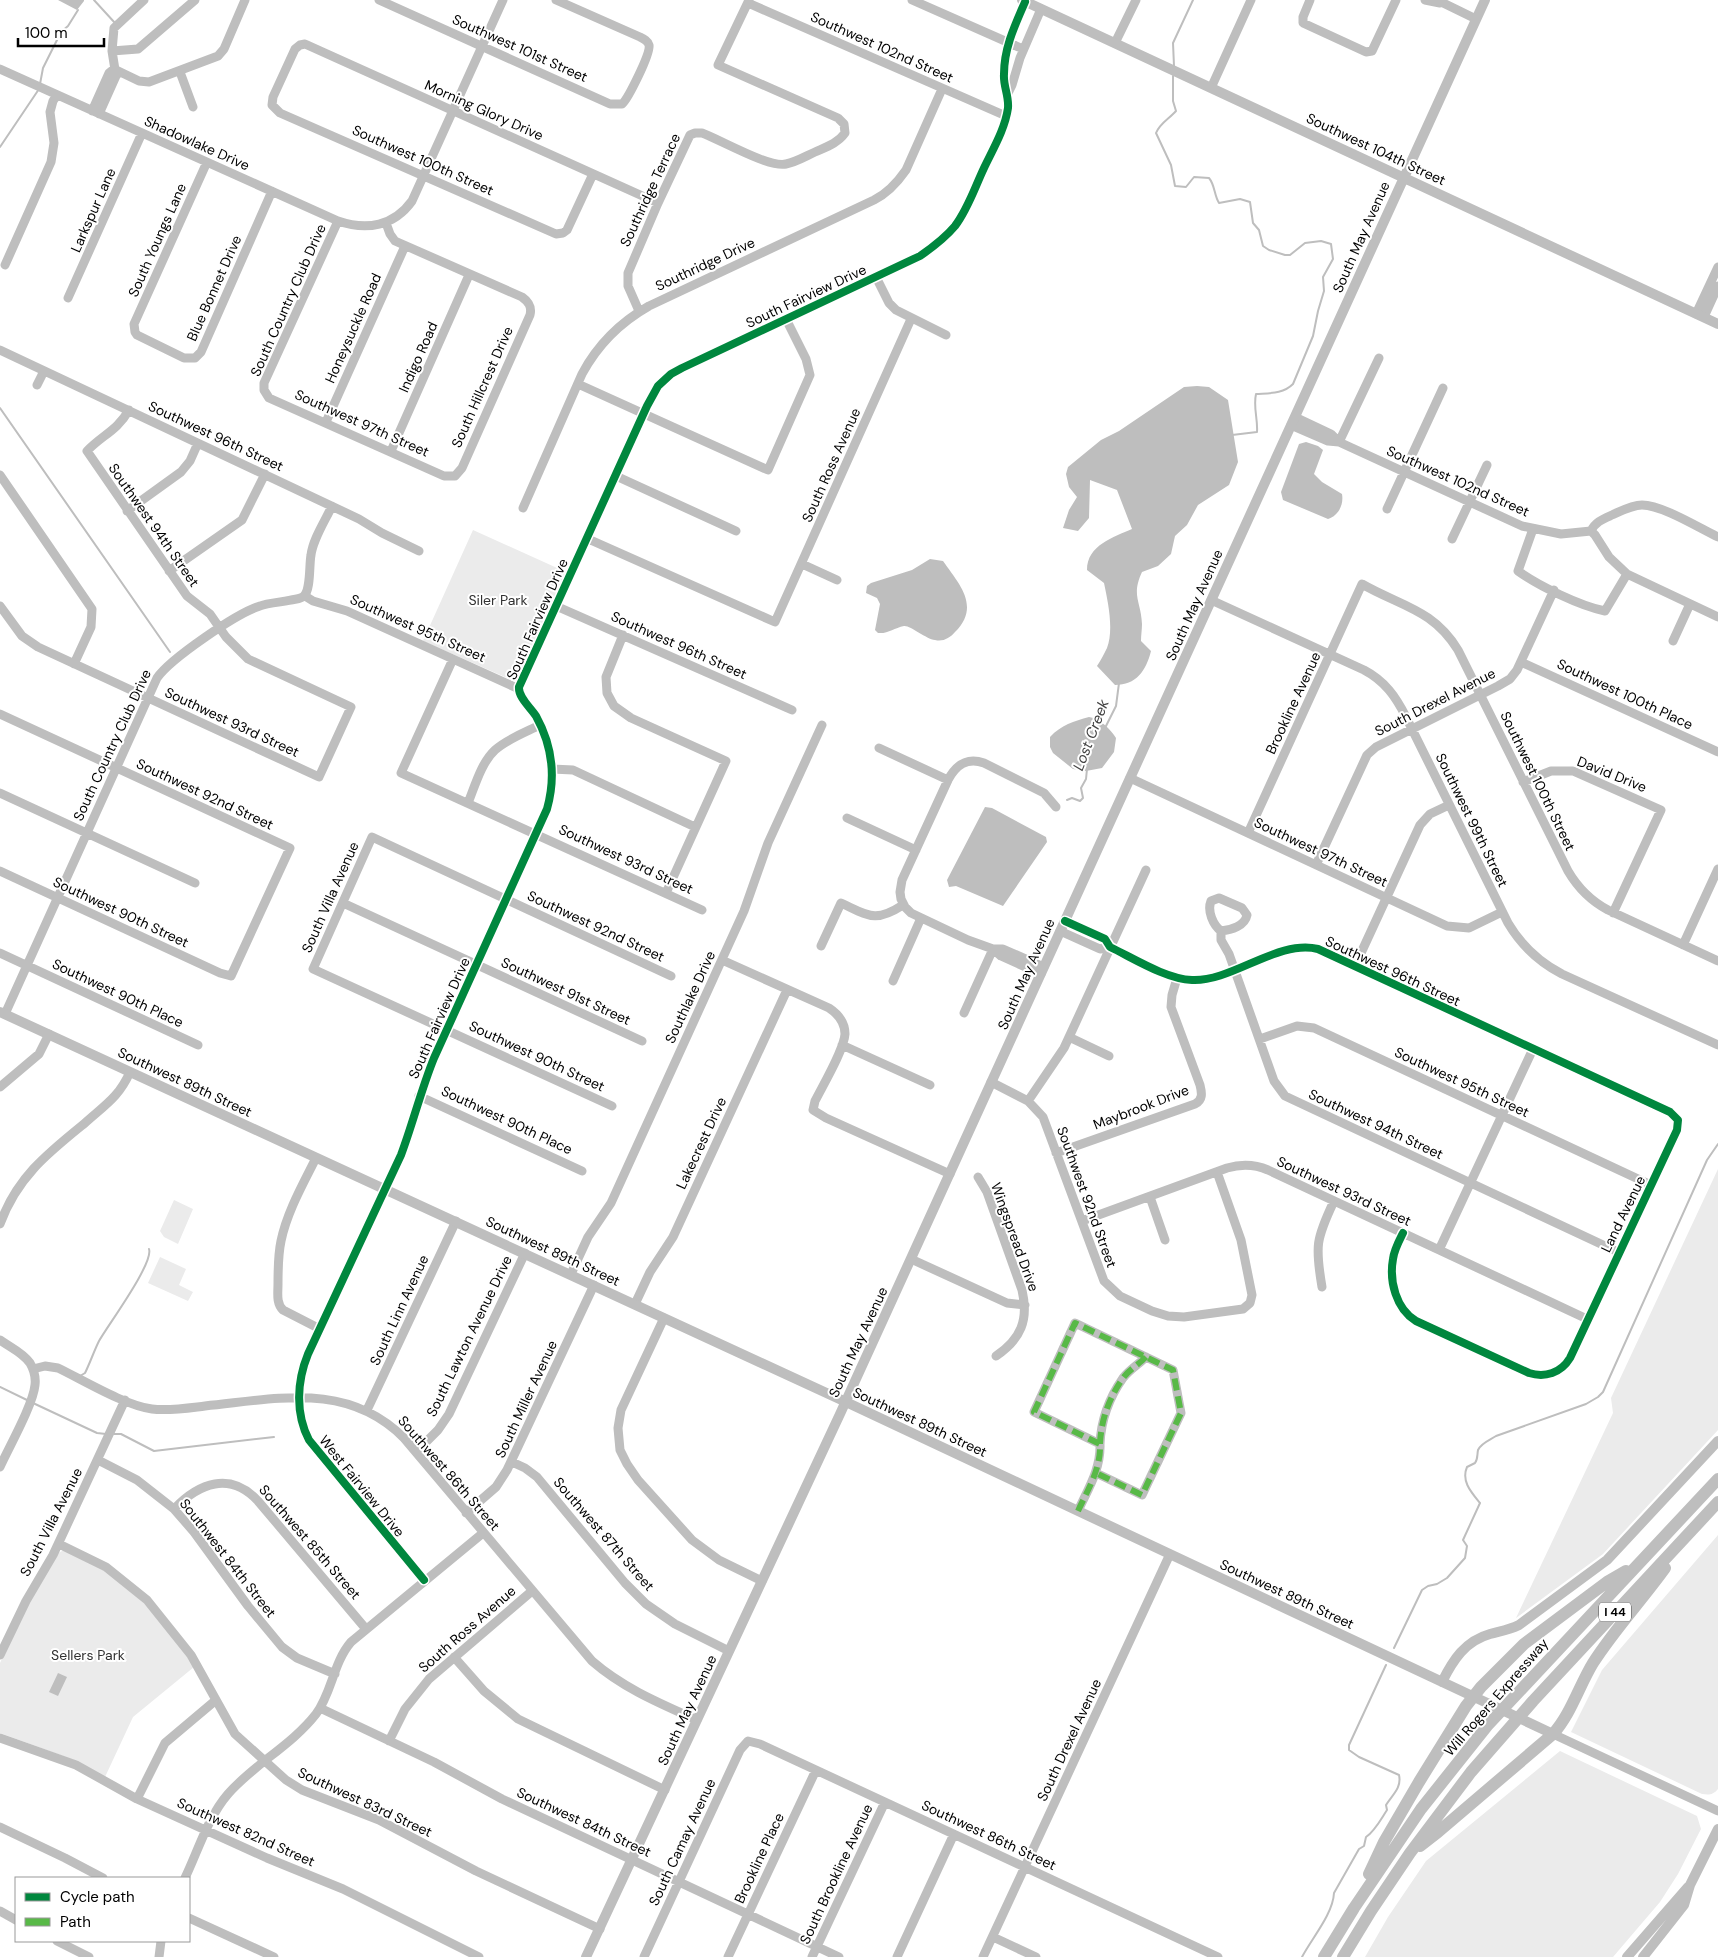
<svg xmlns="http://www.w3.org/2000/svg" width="1718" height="1957" font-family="'DM Sans',sans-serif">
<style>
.green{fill:#ebebeb}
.water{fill:#bebebe}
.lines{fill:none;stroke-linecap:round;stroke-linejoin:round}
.stream{stroke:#bebebe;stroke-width:2}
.minor{stroke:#bebebe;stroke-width:9}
.major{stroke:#bebebe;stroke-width:10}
.highway{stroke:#bebebe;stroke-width:12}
.quiet{stroke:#58b947;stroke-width:6;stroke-dasharray:12 6;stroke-linecap:butt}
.cycleway-casing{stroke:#fff;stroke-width:11}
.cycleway{stroke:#00873e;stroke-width:8}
.labels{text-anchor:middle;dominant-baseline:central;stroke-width:4;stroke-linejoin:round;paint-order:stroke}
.shield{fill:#fff;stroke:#4c4c4c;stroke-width:1}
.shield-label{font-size:12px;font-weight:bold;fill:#000}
.street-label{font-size:14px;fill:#000;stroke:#fff}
.park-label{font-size:14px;fill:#323232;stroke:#fff}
.water-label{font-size:15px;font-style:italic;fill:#434343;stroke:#fff}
</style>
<rect width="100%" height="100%" fill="#fff"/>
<!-- green -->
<path class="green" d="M473 530 566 572 520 677 514 681 423 641Z
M1718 1169V1430L1603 1554 1516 1618 1613 1413 1611 1398Z
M174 1200 193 1209 178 1244 164 1237 160 1231Z
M160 1257 186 1269 179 1285 193 1292 188 1301 148 1283Z
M1718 1535V1789C1713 1795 1709 1795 1702 1794L1571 1732 1602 1670Z
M64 1550C77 1557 93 1563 105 1571 141 1595 171 1630 194 1667L133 1717 105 1777 66 1757 0 1733V1663L21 1617 58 1553Z
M1560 1751 1697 1816 1701 1829 1678 1874 1660 1902 1613 1957H1365L1388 1917 1426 1861Z"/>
<!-- water -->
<path class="water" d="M58 0H84V1L77 10Z
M1197 386 1209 387 1228 400 1238 462 1229 485 1198 505 1187 525 1175 536 1171 554 1158 566 1142 572C1131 596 1141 601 1142 624 1142 629 1141 635 1141 641L1151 651C1146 671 1136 685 1115 685L1097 666C1101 660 1104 654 1107 648 1114 630 1108 602 1104 583L1087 570C1087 545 1114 537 1132 529L1117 490 1090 480 1089 518 1078 531 1063 528 1069 510 1077 497 1069 487 1066 474 1068 467 1101 440 1119 431 1184 387Z
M1306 442 1318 446 1323 450 1314 474 1322 482 1342 494C1344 505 1338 516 1328 519L1283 500 1281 492 1299 444Z
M930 559 943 561C959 584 981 606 955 632 950 638 943 642 935 640 926 639 910 625 904 626 894 628 888 634 878 633L875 630 880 604 877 598 866 593 867 586 871 583 912 570Z
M1089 717C1101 719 1110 729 1116 738L1114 752 1102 768 1086 771 1073 769 1053 753 1050 747V737C1061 725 1074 721 1089 717Z
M985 807 992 808 1046 837 1047 842 1003 906 956 886 949 887 947 880Z
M58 1673 67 1677 58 1696 49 1692Z"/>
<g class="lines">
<!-- stream -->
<path class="stream" d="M94 0 115 23
M1174 66 1173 43 1193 0
M1173 76V101L1176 111C1169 119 1160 123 1156 133L1171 165 1175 186 1186 187 1194 177 1209 178C1215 185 1214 195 1219 203L1240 199 1250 202 1253 223 1259 230 1263 246 1269 250 1285 255H1290L1305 243 1321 241 1331 244 1333 259 1323 277 1324 291 1318 311 1313 336 1293 384C1283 394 1270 393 1256 394 1253 407 1258 419 1257 432L1232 435
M40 84 43 68 61 32 68 26 78 10
M0 147 39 89
M0 408 170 652
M1105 728 1116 706 1119 683
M1067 800 1072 798 1080 801 1083 798 1081 788 1086 779 1087 769
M80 1376 85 1373C90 1363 94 1351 99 1341 108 1325 154 1263 149 1249
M0 1387 29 1401
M33 1403 97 1433 106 1434
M114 1434H121L154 1451 274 1437
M1394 1648 1422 1590 1428 1586 1437 1584 1447 1578 1465 1558 1467 1546 1463 1540 1480 1503C1471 1492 1461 1481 1467 1467L1475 1463C1478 1459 1477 1455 1478 1450 1481 1443 1490 1440 1496 1436L1586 1404 1598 1397 1603 1392 1707 1160 1718 1144
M1302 1957C1312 1938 1333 1914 1334 1893L1359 1849 1364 1846 1366 1837C1375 1831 1381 1819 1387 1810L1386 1805C1392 1795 1402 1788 1399 1775L1359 1757 1349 1750V1745L1386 1665"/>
<!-- minor -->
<path class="minor" d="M379 0 610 104H622C628 99 651 53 649 45 648 41 644 39 640 37L556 0
M912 0 1023 49
M1310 0 1303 17V23L1366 52 1372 51 1396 0
M1425 0 1440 3
M1437 0 1476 19
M748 3 1006 116
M1115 43 1136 0
M112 51 138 49 195 0
M0 69 338 221C367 231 394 226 412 201L503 0
M114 69 139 81 149 82 218 56 224 49 245 0
M180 72 193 107
M1211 88 1251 0
M1008 93 1012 85 1020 58 1041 9
M92 111 109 73 114 69
M99 114 116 76 112 51 114 28 144 0
M207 162 134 324 135 332 137 335 184 358H195L201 352 272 191
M593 174 567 230 563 233 556 234 280 113 272 105 273 97 295 49 300 45 305 44 658 203
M338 221 264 383V390L269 398 444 476H455L462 468 530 315C532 307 529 302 522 297L395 241 390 234 386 223
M5 265 51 162 54 143 50 112 53 101 57 95
M876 277 889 303 896 310 946 335
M68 298 142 133
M639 311 628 286V273L658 203 690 135 695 133H702C721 140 769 168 786 164 796 162 806 156 815 152 826 147 838 143 845 133L844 124 838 118 718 65 749 0
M1696 314 1718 267
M1704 317 1718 286
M0 350 359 519 382 533 419 551
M578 384 768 470 810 375 806 359 786 319
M37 385 44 371
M1295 417 1331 434 1339 442 1522 526 1561 534 1591 531 1595 535 1609 557 1627 574 1718 617
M326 422 405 246
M1291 425 1328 441 1339 442
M1339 442 1379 358
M391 451 469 275
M0 475 92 609 91 627 74 664
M616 476 736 531
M523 508 582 374C598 344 619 323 649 306L874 200C888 193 897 183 906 170L942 89
M1387 509 1443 388
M127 511 181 472 190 461 198 443
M1533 529 1518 571C1539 586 1580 606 1605 611L1627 574
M1591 531C1595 522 1603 519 1612 515 1621 511 1632 505 1642 505 1662 505 1699 528 1718 537
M586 538 775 622 911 319
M1452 539 1487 465
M802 564 837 580
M169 571 242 520 265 474
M305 596 313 601 347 611 519 689
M1211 600 1364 670C1385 681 1396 697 1406 717L1508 923C1521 945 1539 962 1562 974L1718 1045
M0 606 22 636 38 647 319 777 351 707 248 659 226 637 210 614 187 596 87 451C102 435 117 431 129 410
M556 606 792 710
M623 635 606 677 607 693 614 706 631 718 726 761 666 893
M1673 641 1690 604
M453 659 401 773 702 910
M1521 662 1718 752
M0 714 290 848 231 976 220 973 0 871
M879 748 948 780
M552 769 573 770 695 827
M1130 778 1447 926 1469 928 1502 912
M1523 782 1551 771H1573L1661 810 1613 913
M0 793 195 883
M468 803C475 786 481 763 495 750 507 739 526 732 540 725
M847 818 916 850
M1248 833 1362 584C1400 606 1433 609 1458 650L1568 871C1578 888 1591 901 1608 910L1718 961
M1316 865 1367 755 1376 747 1498 686 1510 679 1517 670 1554 590
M343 903 642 1041
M1065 921 1105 939 1110 947C1133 958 1166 979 1192 980 1232 982 1278 939 1318 949L1670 1112 1678 1120 1677 1130 1570 1358C1561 1373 1545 1378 1529 1373L1416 1321C1396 1309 1389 1281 1393 1259 1394 1250 1399 1241 1403 1233
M1060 931 1100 949 1110 947
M1221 931C1231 930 1245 926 1247 915L1242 908 1219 898 1211 901C1207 911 1213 925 1221 931V940L1229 954 1274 1081 1285 1096 1618 1252
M1683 945 1718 869
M821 946 841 903C869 916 875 923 903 905
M993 949 1001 956 1041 974
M0 953 198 1045
M722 960 829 1008C838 1014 845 1023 845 1034 844 1050 823 1085 815 1101L813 1110 826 1118 950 1174
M1355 966 1420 825 1430 814 1449 805
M1044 967 1003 949H993L968 940 911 913 905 907 901 899 900 892 902 880 948 780C956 765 967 757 984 763L1044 793 1056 807
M893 981 921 918
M964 1013 993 949
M5 1014 157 678C170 659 237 613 260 606 269 602 299 601 304 596 311 589 309 565 311 555 313 539 325 521 332 506
M1069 1037 1109 1056
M1260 1039 1297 1026 1314 1028 1651 1185
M842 1045 930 1085
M991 1082 1028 1101 1043 1117 1104 1281 1120 1296 1152 1311 1168 1316 1184 1317 1243 1309 1250 1303 1252 1295 1241 1240 1217 1172
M0 1087 39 1054 49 1034
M419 1096 582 1171
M1028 1101 1064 1048 1146 870
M612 1106 313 969 372 837 671 976
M1056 1153 1195 1104C1203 1100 1202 1093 1200 1085L1171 1007 1172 995 1177 978
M316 1158C303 1184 287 1212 281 1241 278 1255 278 1270 278 1284 278 1293 276 1303 283 1310L320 1329
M978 1177 987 1192 1022 1290C1029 1320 1021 1339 996 1356
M1150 1197 1165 1240
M1082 1221 1227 1168C1241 1164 1254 1164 1268 1170L1587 1319
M0 1224C17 1177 48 1153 85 1123 105 1105 119 1097 130 1072
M1439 1250 1533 1049
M911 1259 1007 1303 1025 1305
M571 1274 588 1237 611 1203 744 911 768 843 822 725
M1322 1287C1315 1246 1316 1239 1334 1201
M635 1304 650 1272 673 1237 787 990
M664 1318 621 1410 618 1428 620 1450 627 1464 638 1480 692 1540 719 1560 762 1581
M0 1340C11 1348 22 1352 30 1363 34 1370 36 1377 35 1385 33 1405 9 1447 0 1467
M33 1369 45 1366 58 1368C83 1380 126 1406 152 1409 170 1411 188 1408 205 1406 277 1399 347 1381 404 1438L592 1661C623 1688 659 1703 697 1720
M367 1410 456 1221
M1100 1444C1101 1420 1109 1398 1123 1378 1129 1370 1139 1364 1146 1357
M416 1452 438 1430 449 1414 525 1253
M98 1460 137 1480 174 1509 194 1532 248 1606 282 1647 297 1658 335 1674
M512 1462 525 1468 537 1477 625 1583 646 1604 675 1624 729 1651
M174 1509C199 1483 230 1471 258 1501L366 1629
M1078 1511C1088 1489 1101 1469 1100 1444L1034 1412 1075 1323 1173 1370 1181 1413 1142 1495 1096 1473
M466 1513 496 1487 507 1470 594 1285
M59 1544 106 1567 147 1600 191 1655 235 1734 286 1780 302 1790 379 1820 476 1871 600 1929
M424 1580 309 1440C295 1413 297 1381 308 1354L401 1155C413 1123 421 1090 434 1058L547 809C556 777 552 745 536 716 530 707 518 697 519 687L647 406 658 386 671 374 682 368 920 256C933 247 945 238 955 226 968 209 975 187 984 168 993 149 1005 129 1008 108 1009 95 1003 86 1004 74 1004 48 1015 25 1025 2
M0 1655 26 1601 53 1555 125 1400
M454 1657 484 1691 518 1719 665 1790
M320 1708 434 1762 502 1799 839 1957
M1553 1734 1718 1811
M0 1738 76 1765 137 1799 267 1858 343 1889 479 1957
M389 1741 405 1709 429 1679 532 1591
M137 1799 165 1743 216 1700
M0 1827 65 1858 103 1878
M185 1878C198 1851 208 1817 228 1794 254 1764 291 1746 316 1714 332 1693 333 1663 351 1642L483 1533
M0 1911 16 1920
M189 1918 274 1957
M993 1937 1036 1957
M57 1941 89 1957
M159 1957 161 1941
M644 1957 740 1750 748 1741 760 1744 1218 1957
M728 1957 816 1770
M812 1957 885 1802
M897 1957 954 1834
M983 1957 1170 1554"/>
<!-- major -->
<path class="major" d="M1022 0 1718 324
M0 1012 846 1402 1553 1734
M1442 1682C1453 1660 1465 1641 1490 1634 1501 1631 1509 1630 1519 1625L1607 1560 1718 1441
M586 1957 840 1414 1485 0
M1627 1957 1688 1887
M1643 1957 1684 1905 1690 1885 1718 1829"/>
<!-- highway -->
<path class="highway" d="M1420 1846 1438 1832 1553 1734C1571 1714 1579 1686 1593 1663 1614 1630 1642 1600 1665 1568
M1369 1874 1384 1842 1419 1782 1466 1706 1481 1687 1524 1644 1607 1582 1626 1571
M1324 1957 1354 1908 1421 1809 1487 1726 1718 1479
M1343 1957 1371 1911 1410 1853 1471 1772 1533 1701 1718 1502"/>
<!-- quiet -->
<path class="quiet" d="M1100 1444C1101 1420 1109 1398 1123 1378 1129 1370 1139 1364 1146 1357
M1078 1511C1088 1489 1101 1469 1100 1444L1034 1412 1075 1323 1173 1370 1181 1413 1142 1495 1096 1473"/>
<!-- cycleway casing -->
<g class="cycleway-casing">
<path id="cycleway" d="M1065 921 1105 939 1110 947C1133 958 1166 979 1192 980 1232 982 1278 939 1318 949L1670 1112 1678 1120 1677 1130 1570 1358C1561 1373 1545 1378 1529 1373L1416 1321C1396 1309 1389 1281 1393 1259 1394 1250 1399 1241 1403 1233
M424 1580 309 1440C295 1413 297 1381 308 1354L401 1155C413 1123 421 1090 434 1058L547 809C556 777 552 745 536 716 530 707 518 697 519 687L647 406 658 386 671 374 682 368 920 256C933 247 945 238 955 226 968 209 975 187 984 168 993 149 1005 129 1008 108 1009 95 1003 86 1004 74 1004 48 1015 25 1025 2"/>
</g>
<!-- cycleway -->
<use href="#cycleway" class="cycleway"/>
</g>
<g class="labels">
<!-- shield labels -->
<rect class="shield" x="1599" y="1602.5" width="32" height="19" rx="4"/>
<g class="shield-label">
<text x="1615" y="1612">I 44</text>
</g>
<!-- street labels -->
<g class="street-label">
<text transform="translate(882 47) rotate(24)">Southwest 102nd Street</text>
<text transform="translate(520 48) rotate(24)">Southwest 101st Street</text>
<text transform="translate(484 110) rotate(24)">Morning Glory Drive</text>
<text transform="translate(197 143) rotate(24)">Shadowlake Drive</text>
<text transform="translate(1376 149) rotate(25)">Southwest 104th Street</text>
<text transform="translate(423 160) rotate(24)">Southwest 100th Street</text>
<text transform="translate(650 190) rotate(-65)">Southridge Terrace</text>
<text transform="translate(93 210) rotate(-66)">Larkspur Lane</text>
<text transform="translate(1361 237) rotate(-66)">South May Avenue</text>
<text transform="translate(157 240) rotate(-66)">South Youngs Lane</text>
<text transform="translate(705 264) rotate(-25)">Southridge Drive</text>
<text transform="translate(214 288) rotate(-66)">Blue Bonnet Drive</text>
<text transform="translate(806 296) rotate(-25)">South Fairview Drive</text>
<text transform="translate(288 300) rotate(-66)">South Country Club Drive</text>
<text transform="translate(353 328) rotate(-66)">Honeysuckle Road</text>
<text transform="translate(418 357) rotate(-66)">Indigo Road</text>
<text transform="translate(482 387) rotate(-66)">South Hillcrest Drive</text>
<text transform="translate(362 423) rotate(24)">Southwest 97th Street</text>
<text transform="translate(216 436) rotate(25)">Southwest 96th Street</text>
<text transform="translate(831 465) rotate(-66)">South Ross Avenue</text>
<text transform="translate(1458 481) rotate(24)">Southwest 102nd Street</text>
<text transform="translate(154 525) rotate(55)">Southwest 94th Street</text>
<text transform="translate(1194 605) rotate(-66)">South May Avenue</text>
<text transform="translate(537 619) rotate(-66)">South Fairview Drive</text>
<text transform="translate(418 628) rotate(24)">Southwest 95th Street</text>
<text transform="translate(679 645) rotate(24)">Southwest 96th Street</text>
<text transform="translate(1625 694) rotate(25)">Southwest 100th Place</text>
<text transform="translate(1435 702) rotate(-27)">South Drexel Avenue</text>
<text transform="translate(1293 703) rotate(-65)">Brookline Avenue</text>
<text transform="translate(232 722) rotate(25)">Southwest 93rd Street</text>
<text transform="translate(112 745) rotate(-65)">South Country Club Drive</text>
<text transform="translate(1612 774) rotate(22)">David Drive</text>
<text transform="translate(1538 781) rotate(64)">Southwest 100th Street</text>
<text transform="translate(205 794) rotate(25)">Southwest 92nd Street</text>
<text transform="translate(1472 820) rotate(64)">Southwest 99th Street</text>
<text transform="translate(1321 852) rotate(25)">Southwest 97th Street</text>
<text transform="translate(626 859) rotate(25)">Southwest 93rd Street</text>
<text transform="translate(330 897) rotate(-66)">South Villa Avenue</text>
<text transform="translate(121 912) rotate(25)">Southwest 90th Street</text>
<text transform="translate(596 926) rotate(25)">Southwest 92nd Street</text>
<text transform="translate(1393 971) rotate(25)">Southwest 96th Street</text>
<text transform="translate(1026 974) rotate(-66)">South May Avenue</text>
<text transform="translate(566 991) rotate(25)">Southwest 91st Street</text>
<text transform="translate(118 993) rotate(25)">Southwest 90th Place</text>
<text transform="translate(690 997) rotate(-65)">Southlake Drive</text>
<text transform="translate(439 1018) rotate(-66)">South Fairview Drive</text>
<text transform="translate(537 1056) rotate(25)">Southwest 90th Street</text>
<text transform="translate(185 1082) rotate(25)">Southwest 89th Street</text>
<text transform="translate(1462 1082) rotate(25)">Southwest 95th Street</text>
<text transform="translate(1141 1107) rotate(-21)">Maybrook Drive</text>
<text transform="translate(507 1120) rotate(25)">Southwest 90th Place</text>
<text transform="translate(1376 1124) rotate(25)">Southwest 94th Street</text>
<text transform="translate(701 1143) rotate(-65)">Lakecrest Drive</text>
<text transform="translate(1344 1191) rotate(25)">Southwest 93rd Street</text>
<text transform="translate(1087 1197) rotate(70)">Southwest 92nd Street</text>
<text transform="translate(1623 1214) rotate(-64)">Land Avenue</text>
<text transform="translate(1015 1237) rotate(70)">Wingspread Drive</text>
<text transform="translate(553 1251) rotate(25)">Southwest 89th Street</text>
<text transform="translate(399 1310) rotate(-65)">South Linn Avenue</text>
<text transform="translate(469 1336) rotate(-64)">South Lawton Avenue Drive</text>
<text transform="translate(858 1342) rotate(-65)">South May Avenue</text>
<text transform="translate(526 1399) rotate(-65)">South Miller Avenue</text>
<text transform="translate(920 1422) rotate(25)">Southwest 89th Street</text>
<text transform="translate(449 1473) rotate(49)">Southwest 86th Street</text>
<text transform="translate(362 1486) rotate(51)">West Fairview Drive</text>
<text transform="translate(51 1522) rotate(-63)">South Villa Avenue</text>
<text transform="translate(604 1534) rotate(49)">Southwest 87th Street</text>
<text transform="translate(310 1542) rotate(49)">Southwest 85th Street</text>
<text transform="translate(228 1558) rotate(52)">Southwest 84th Street</text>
<text transform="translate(1287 1594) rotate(25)">Southwest 89th Street</text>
<text transform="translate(467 1629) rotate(-41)">South Ross Avenue</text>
<text transform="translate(1496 1697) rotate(-49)">Will Rogers Expressway</text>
<text transform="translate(687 1710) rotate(-65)">South May Avenue</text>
<text transform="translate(1069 1740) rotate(-65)">South Drexel Avenue</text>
<text transform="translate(365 1802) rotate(25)">Southwest 83rd Street</text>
<text transform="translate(584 1822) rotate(25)">Southwest 84th Street</text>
<text transform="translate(246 1832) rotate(24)">Southwest 82nd Street</text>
<text transform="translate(989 1835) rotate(25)">Southwest 86th Street</text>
<text transform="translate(682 1842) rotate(-65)">South Camay Avenue</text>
<text transform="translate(759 1858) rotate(-65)">Brookline Place</text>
<text transform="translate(836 1874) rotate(-65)">South Brookline Avenue</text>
</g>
<!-- park labels -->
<g class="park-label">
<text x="498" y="600">Siler Park</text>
<text x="88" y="1655">Sellers Park</text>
</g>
<!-- water labels -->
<g class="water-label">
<text transform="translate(1091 735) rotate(-69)">Lost Creek</text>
</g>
</g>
<!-- legend -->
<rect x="15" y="1877" width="175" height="65" fill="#ffffff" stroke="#999999"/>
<rect x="25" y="1893" width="25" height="8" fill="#00873e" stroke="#999999"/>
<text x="60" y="1902" font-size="15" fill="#000000">Cycle path</text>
<rect x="25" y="1918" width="25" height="8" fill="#58b947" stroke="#999999"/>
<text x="60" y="1927" font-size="15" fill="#000000">Path</text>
<!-- scale -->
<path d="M18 38v8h86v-8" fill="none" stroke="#000000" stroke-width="2.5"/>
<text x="25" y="38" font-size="15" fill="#000000" stroke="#ffffff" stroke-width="4" paint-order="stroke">100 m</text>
</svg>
